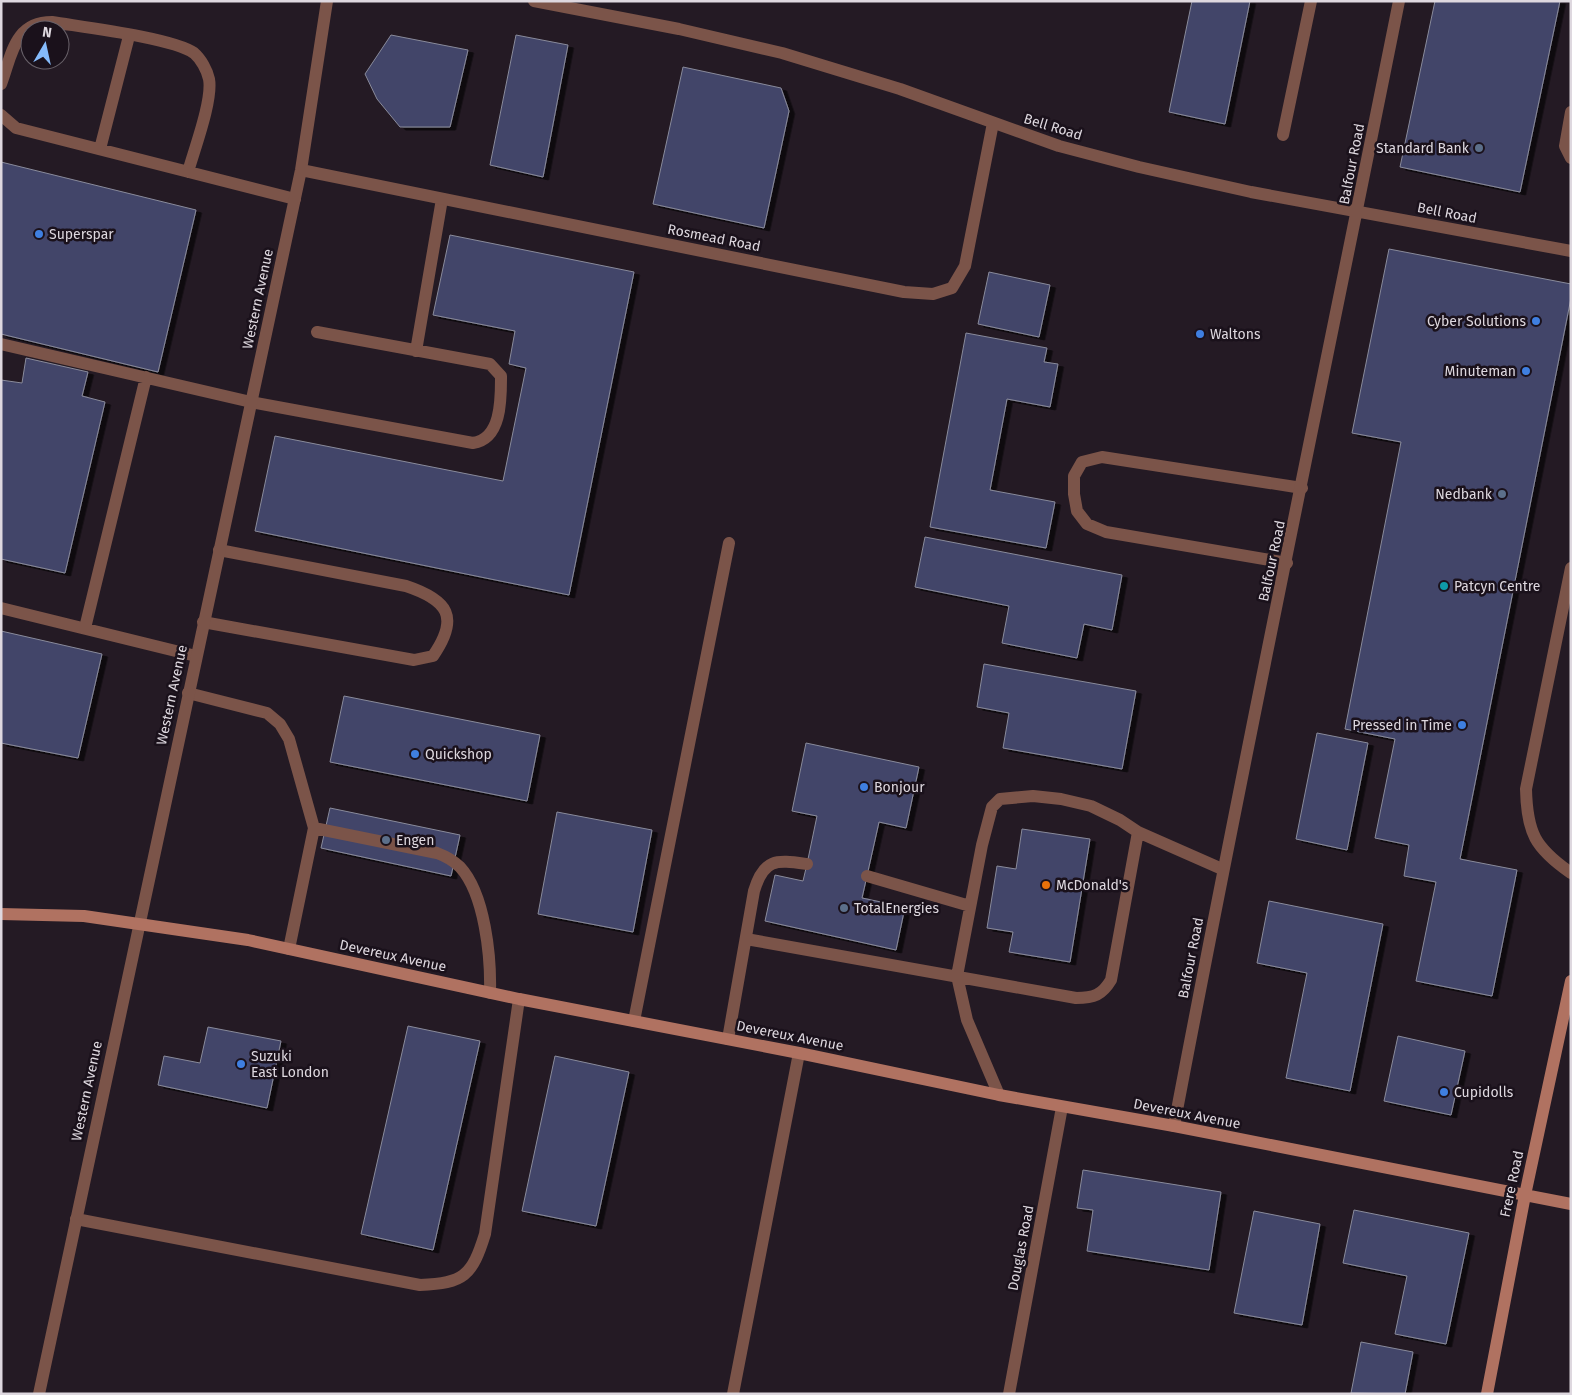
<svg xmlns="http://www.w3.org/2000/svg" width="1572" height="1395" font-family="'Fira Sans',sans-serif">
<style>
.building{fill:#424469;stroke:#898b9b;filter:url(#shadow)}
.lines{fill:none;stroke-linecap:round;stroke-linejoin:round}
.lane{stroke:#7b5449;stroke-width:12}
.street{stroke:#7b5449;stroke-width:12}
.secondary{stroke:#b07261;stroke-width:12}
.service-dot{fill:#5c6f8a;stroke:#1a111b;stroke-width:2}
.shop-dot{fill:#3f7fe0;stroke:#1a111b;stroke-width:2}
.culture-dot{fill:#0f9aa8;stroke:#1a111b;stroke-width:2}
.food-dot{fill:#e8710a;stroke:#1a111b;stroke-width:2}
.labels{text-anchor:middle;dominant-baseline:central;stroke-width:5;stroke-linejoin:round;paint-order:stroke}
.street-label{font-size:14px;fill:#ded8df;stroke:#1a111b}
.poi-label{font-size:14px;fill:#ded8df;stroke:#1a111b;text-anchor:start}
</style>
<defs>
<filter id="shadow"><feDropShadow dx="5.5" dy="3" stdDeviation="0" flood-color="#0009"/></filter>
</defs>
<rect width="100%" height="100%" fill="#241a24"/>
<!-- building -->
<path class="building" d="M1192 1H1250L1225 124 1169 112Z
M1435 1H1560L1520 192 1400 167Z
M391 35 468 50 450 127H400L377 99 365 74Z
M516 35 568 45 543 177 490 165Z
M683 67 781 88 789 111 764 228 653 204Z
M1 162 196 210 158 372 1 334Z
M450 235 634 272 569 595 255 531 275 436 503 481 526 368 509 364 515 331 433 315Z
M1389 249 1571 284V298L1460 859 1517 870 1492 996 1416 981 1436 882 1404 876 1409 845 1375 838 1395 739 1345 729 1401 442 1352 433Z
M989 272 1050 285 1039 337 978 324Z
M966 333 1047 348 1044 362 1058 364 1050 407 1007 399 990 490 1055 502 1046 548 930 527Z
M26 358 88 372 82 396 105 402 65 573 1 559V380L22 383Z
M925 537 1122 575 1112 630 1084 624 1077 658 1002 643 1009 606 915 587Z
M1 631 102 654 78 758 1 743Z
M984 664 1136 691 1122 769 1003 748 1009 713 977 707Z
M344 696 540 735 527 801 330 762Z
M1317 733 1368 743 1347 850 1296 839Z
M806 743 919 767 906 828 879 822 862 898 905 907 896 950 765 921 775 875 803 881 807 864 817 816 792 811Z
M330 808 460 835 451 876 321 848Z
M557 812 652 830 633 932 538 914Z
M1022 829 1090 839 1070 962 1009 952 1013 932 987 928 997 866 1016 869Z
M1269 901 1383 924 1350 1091 1286 1078 1307 973 1257 963Z
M408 1026 480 1041 433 1250 361 1234Z
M208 1027 281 1041 267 1108 158 1085 164 1056 200 1063Z
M1398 1036 1465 1051 1451 1115 1384 1101Z
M555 1056 629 1072 596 1226 522 1211Z
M1083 1170 1221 1192 1209 1270 1087 1251 1093 1210 1077 1208Z
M1354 1210 1469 1233 1446 1344 1395 1334 1407 1276 1343 1263Z
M1254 1211 1320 1224 1302 1325 1234 1313Z
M1361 1342 1413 1352 1405 1394 1351 1393Z"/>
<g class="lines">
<!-- lane -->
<path class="lane" d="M1 84C12 55 14 22 52 22 82 27 173 38 194 53 201 59 207 70 209 79 213 100 194 150 188 172
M1571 112 1565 146 1571 158
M1 115 16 128 295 199
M1283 135 1311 1
M100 149 129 36
M1 344 251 402 473 443C502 439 501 398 501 376L490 364 317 332
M416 351 442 199
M1287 563 1106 532 1087 524 1077 511 1074 494V476L1082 462 1102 457 1302 488
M1571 568 1526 789C1527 833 1535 848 1571 873
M1 608 196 656
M203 622 414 660 433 656C460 617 448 600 406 586L219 550
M85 628 146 377
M188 693 267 713 280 724 289 739 314 828 289 949
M314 828 437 853C445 856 453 860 460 867 485 894 491 957 490 993
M867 876 970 906
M746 939 1076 998C1094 998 1102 995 1111 980L1138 832
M634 1021 729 543
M728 1039 754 891C764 858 776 860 807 864
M999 1095 967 1020 957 976 982 845 992 807 1000 799 1033 796 1061 799 1091 806 1120 820 1138 832 1222 869
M76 1219 420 1285C464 1283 472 1276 485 1234L519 999
M733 1394 799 1053"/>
<!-- street -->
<path class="street" d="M534 1 679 29 782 53 900 89 1059 146 1139 167 1251 192 1571 251
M301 170 904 292 933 294 952 288 965 266 993 123
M1174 1126C1245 750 1324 376 1399 1
M39 1394 301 170 327 1
M1009 1394 1062 1107"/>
<!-- secondary -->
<path class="secondary" d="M1 914 84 916 248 940 519 999 799 1053 999 1095 1174 1126 1571 1204
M1487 1394 1525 1195 1571 981"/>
</g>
<!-- markers -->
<g class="service-dot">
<circle cx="1479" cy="148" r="5"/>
<circle cx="1502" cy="494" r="5"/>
<circle cx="386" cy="840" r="5"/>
<circle cx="844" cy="908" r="5"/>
</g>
<g class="shop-dot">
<circle cx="39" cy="234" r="5"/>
<circle cx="1536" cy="321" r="5"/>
<circle cx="1200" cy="334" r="5"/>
<circle cx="1526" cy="371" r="5"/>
<circle cx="1462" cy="725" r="5"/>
<circle cx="415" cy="754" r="5"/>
<circle cx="864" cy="787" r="5"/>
<circle cx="241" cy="1064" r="5"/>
<circle cx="1444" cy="1092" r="5"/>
</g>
<circle class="culture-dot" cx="1444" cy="586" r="5"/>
<circle class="food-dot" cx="1046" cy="885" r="5"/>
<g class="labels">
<!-- street labels -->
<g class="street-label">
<text transform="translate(1053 127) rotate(17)">Bell Road</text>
<text transform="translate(1352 164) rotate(-79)">Balfour Road</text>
<text transform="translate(1447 213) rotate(11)">Bell Road</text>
<text transform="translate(714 238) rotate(11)">Rosmead Road</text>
<text transform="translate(258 299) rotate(-78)">Western Avenue</text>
<text transform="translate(1272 561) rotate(-78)">Balfour Road</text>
<text transform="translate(172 695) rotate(-78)">Western Avenue</text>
<text transform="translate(393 956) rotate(12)">Devereux Avenue</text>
<text transform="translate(1191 958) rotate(-79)">Balfour Road</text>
<text transform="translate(790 1036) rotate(11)">Devereux Avenue</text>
<text transform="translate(87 1091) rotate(-78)">Western Avenue</text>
<text transform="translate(1187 1114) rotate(11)">Devereux Avenue</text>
<text transform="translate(1512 1184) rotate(-78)">Frere Road</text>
<text transform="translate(1021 1248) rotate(-79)">Douglas Road</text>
</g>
<!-- poi labels -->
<g class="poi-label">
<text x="1469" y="148" text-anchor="end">Standard Bank</text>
<text x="49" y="234">Superspar</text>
<text x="1526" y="321" text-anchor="end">Cyber Solutions</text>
<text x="1210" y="334">Waltons</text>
<text x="1516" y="371" text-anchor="end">Minuteman</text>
<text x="1492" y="494" text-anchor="end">Nedbank</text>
<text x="1454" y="586">Patcyn Centre</text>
<text x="1452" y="725" text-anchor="end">Pressed in Time</text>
<text x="425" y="754">Quickshop</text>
<text x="874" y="787">Bonjour</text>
<text x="396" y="840">Engen</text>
<text x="1056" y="885">McDonald's</text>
<text x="854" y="908">TotalEnergies</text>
<text x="251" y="1056">Suzuki<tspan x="251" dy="16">East London</tspan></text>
<text x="1454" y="1092">Cupidolls</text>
</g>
</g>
<!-- border -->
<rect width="1572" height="1395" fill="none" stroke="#ded8df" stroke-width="5"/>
<!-- north arrow -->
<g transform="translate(45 45) rotate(9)"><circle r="24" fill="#1a111b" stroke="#686169"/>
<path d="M0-4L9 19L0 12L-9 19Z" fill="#85bbfb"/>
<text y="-8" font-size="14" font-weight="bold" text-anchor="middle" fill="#ded8df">N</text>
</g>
</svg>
